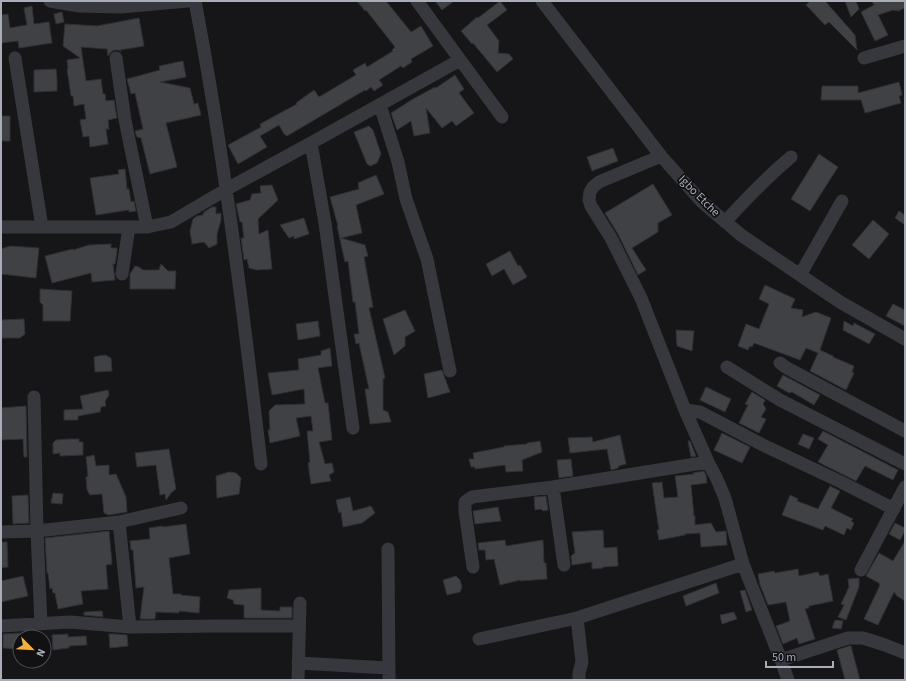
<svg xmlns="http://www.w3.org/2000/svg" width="906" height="681" font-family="'Source Sans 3',sans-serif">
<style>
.building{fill:#404145;stroke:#303034}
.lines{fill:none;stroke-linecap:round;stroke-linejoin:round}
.minor{stroke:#37383d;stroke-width:13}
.labels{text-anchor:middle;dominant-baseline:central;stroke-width:3.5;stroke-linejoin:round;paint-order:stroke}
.street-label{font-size:12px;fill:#a8adb8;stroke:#111113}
</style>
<rect width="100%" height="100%" fill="#161618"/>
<!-- building -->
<path class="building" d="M357 1H386L411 32 421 26 433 46 411 59 412 62 403 68 401 66 379 80 383 85 374 91 371 87 366 91 365 90 287 136 284 134 279 125 260 136 267 147 238 164 228 145 261 127 260 124 297 104 296 103 314 90 319 97 356 75 353 70 365 63 367 67 393 51 392 50 395 47 366 10 365 11Z
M435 1H454L442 10Z
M500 1 507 10 487 25 499 41 498 53 509 54 513 59 497 72 473 43 472 44 461 31 477 17 478 18Z
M810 1H825L855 35 857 50 829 22 825 25 806 5Z
M845 1H856L859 9 851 17Z
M872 1H905V8L898 11 893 10 878 15 888 35 875 41 861 12 874 5Z
M32 6 34 24 49 22 52 43 19 48 18 41 1 43V15L8 14 10 28 27 25 24 8Z
M62 12 64 22 56 24 54 14Z
M139 18 144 46 120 50 121 52 119 50H114L111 52 108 56 107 49 81 47 86 81 101 79 103 94H105L106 101 114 100 117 118 108 120 109 129H106L108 144 90 147 89 136 83 137 80 120 86 119 84 104 74 106 73 96H71L67 69H68L67 60 80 58 63 46 65 24 97 26Z
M183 61 186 77 160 82 190 88 194 104 198 103 201 115 166 123 177 167 150 174 141 138 137 137 135 131 143 129 135 93 131 94 127 79 160 70 159 66Z
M56 69 57 79V91L34 92V70Z
M455 75 464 89 459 93 474 113 456 126 452 121 442 128 426 108 430 133 414 136 411 121 397 130 391 113 413 99 435 87 436 88Z
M899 82 902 95 899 96 901 103 865 113 861 100H821L822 86H858V93Z
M1 116H10V141H1Z
M369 126 373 130 381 154 377 163 370 166 367 164 354 132Z
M613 148 618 161 592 171 587 157Z
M819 154 838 167 810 211 791 199Z
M125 169 127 189H129L131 202 134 201 136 211 129 212V210L96 215 90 178 119 174 118 170Z
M376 175 384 194 356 205 362 233 341 238 365 245 368 256 364 257 373 307 369 308 385 378 383 379V410L388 412 391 422 370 424 365 389H369L359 343 356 344 354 334H359L355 302H353L348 261 345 262 337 226H338L330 197 359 189 358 183Z
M653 184 672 215 658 223V232L632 248 646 270 638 275 618 234 605 213Z
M272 185 278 200 258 219 259 234 268 230 272 269 257 270 249 268 247 259 244 260 241 238H244L242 222H240L236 204 250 200 252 194 261 193 260 186Z
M212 207H216V214L221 213V220L217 234V244L209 248 204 242 192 244 190 231 193 219 197 216 203 215 204 212Z
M899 211 905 215V225L895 218Z
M304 218 309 234 294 239V236L289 238 280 225Z
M873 220 889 234 869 259 852 245Z
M111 244V248H117V252L115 264H113L115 280 92 282 91 273 52 283 45 256 73 249V250L89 245Z
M10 246 39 248 36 278 1 274V249Z
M510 251 518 266 520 265 527 277 513 285 504 269 492 276 486 264Z
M161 264 168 271H176L175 289H130V274L135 266 139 267 143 270H159Z
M765 285 795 299 791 308 803 310 802 317 816 312 831 318 820 350 833 356V357L854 366 852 372 854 373 846 390 810 371 818 353 806 348 800 360 754 343 752 347 750 346 748 350 738 346 746 324 759 329 769 304 759 299Z
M40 289 72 291 70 321H43V305L40 302Z
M893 304 905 310V326L886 316Z
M405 310 415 331 405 337V346L394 355 383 319Z
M24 319 25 334 20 338H1V320Z
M318 321 320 336 298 340 296 324Z
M844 321 853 326 854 323 875 334 869 344 843 330Z
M676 330 694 331 692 351 677 346Z
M330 348 332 366 318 368 325 403H328L332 440 319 442 325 464 332 463 334 472 329 475 331 481 311 484 308 463 310 462 307 431H313L311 416 296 418 300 436 270 443 268 430H270L269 411 275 405 305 404 304 389 272 395 268 373 299 370 298 359 321 355V351Z
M105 355 111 358 112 371 95 372 94 357 98 356Z
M442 370 450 392 428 398 424 374Z
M783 375 820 395 814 405 792 392 789 393 777 386Z
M706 387 731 399 725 412 700 400Z
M108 390 109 395 105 401 106 406 101 407 100 412 78 416V420H64V410L83 409 80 396Z
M752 392 765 400 763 404 766 409 761 417 766 419 759 433 739 423 748 405 745 404Z
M26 406 27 457H24L23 439 1 440V408Z
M823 431 898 470 893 480 865 466 856 481 818 462 828 445 818 439Z
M722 433 750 447 742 463 714 450Z
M803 434 814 438 809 449 798 444Z
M620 435 626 464 619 466 618 468 611 470 607 449 570 453 568 438 592 437 593 442Z
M69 439H79V442H83V455L60 456V453L53 454V443L56 440Z
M540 441 542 452 522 460 523 471 506 472 505 465 475 469V467H471L469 459H474L473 453 504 447V446L527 444V443Z
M688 441H690L696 456 691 457Z
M169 449 176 489 171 493 166 500 165 494 160 495 156 465 137 467 135 453Z
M94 455 96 466 109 465V475L116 474 126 497 127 512 109 515 104 513 102 494 90 495 87 490 86 477 88 476 86 457Z
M571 459 573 476 559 478 557 460Z
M704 471 706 475 707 483 691 485 694 516H695V525L711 523 716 532 726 531 727 545 701 547 700 533 685 534V535L659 540 657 530H659L652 483 662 482 664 498 678 497 675 476 694 474 693 473Z
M229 472 236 473 241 478 239 494 217 498 216 476Z
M830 486 840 491 831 508 853 519 851 521 854 523 851 530 847 528 844 535 825 526 823 530 782 515 790 495 798 499 797 501 818 509Z
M53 493 63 494 62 504 51 503Z
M28 495 29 523 13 524 12 496Z
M546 496 548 510 543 511 541 509 535 510 534 497Z
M350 497 353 511 371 506 375 513 362 523 343 527 341 512 339 513 336 500Z
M498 507 501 521 475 524 473 511Z
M895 523 905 528V531L900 540 889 534Z
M186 524 190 554 169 558 173 594H181V595L200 597 199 613 179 611V613L156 612 155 619H140L144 587 136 588 133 550H131L130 541 150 539 149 528 163 526V527Z
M603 530 604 548 617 547 618 566 603 567V568L592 569V562L572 565 571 556 575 553 572 532Z
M109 531 112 564 106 565 108 589 81 591 83 604 58 609 55 593H53L52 588 50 589 48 573H47L45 538Z
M505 540 506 546 543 540 544 563H546L547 579 520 581V580L500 585 494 559 486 560 485 550H479L478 543Z
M905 541V601L897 596 894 592 878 625 864 619 880 585 879 584V583L866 576 879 553 893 561Z
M1 542H7L8 567 1 568Z
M798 569 799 576 818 572 820 576 828 574 833 601 809 606V608L805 609 815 639 799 644 797 638 783 644 776 626 790 621 786 602 768 605 760 585 758 574 774 571 775 573Z
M23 576 28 596 1 602V581Z
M456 576 460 580 462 587 460 592 447 595 443 580Z
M859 578V587L846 620 838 617 844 605 841 604 849 587 848 579Z
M716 583 719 593 686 606 683 596Z
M261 588V610L280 611V607H292V618H244V605L234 604 233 600 227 598 229 590Z
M745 590 752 610 746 612 740 591Z
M102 611 103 617 84 615V612Z
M734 612 737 619 722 624 720 615Z
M835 620 843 621 841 629 832 628Z
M20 633V649L3 648V634Z
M68 634V637L86 636 87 645 69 646V648L53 650 52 635Z
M109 634H115L127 635 128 646 110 648Z
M849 646H851L860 680H845L837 650Z"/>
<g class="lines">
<!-- minor -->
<path class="minor" d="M50 1 79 6 121 7 188 1
M195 1C224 154 243 309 261 464
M417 1 502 117
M542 1 661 156 702 202 741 235 800 275 840 302 905 339
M15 58 42 227
M116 58 125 120 147 227
M864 58 905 46
M380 105 398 162 406 199 427 259 450 371
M311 143 325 223 353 428
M661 156 599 182 593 187 590 192 589 200 591 206 611 238 641 298 685 410 708 462 716 477 725 498 743 564 781 660 788 680
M725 222C746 199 767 177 791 157
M3 227H147L171 222 227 189 311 143 460 60
M122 274 129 227
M800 275 842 201
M780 363 787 368 905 431
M727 367 780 400 905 464
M34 397 37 531 41 624
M685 410 700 412 763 445 841 482 894 509
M553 487 564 565
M119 522 130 627
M1 532 37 531 119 522 181 508
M388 549 389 680
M473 567 465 511V502L472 497 553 487 708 462
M861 570 905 487
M577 618 582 662 579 673V680
M1 626 70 622 130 627 218 626H299
M479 639 577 618 743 564
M781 660 848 638H863L885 645 905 653
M298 663 389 668
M298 680 300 603"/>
</g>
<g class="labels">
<!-- street labels -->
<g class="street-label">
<text transform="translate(699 196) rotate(45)">Igbo Etche</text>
</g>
</g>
<!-- border -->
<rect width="906" height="681" fill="none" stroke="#a8adb8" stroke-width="4"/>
<!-- north arrow -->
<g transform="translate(32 649) rotate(114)"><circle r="19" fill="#111113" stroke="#4d4f55"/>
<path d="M0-3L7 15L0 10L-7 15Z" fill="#f2b134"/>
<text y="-6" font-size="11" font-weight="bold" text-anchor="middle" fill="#a8adb8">N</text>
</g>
<!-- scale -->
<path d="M766 661v6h67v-6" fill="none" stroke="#a8adb8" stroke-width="2"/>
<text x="772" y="661" font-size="12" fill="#a8adb8" stroke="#111113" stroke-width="3" paint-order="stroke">50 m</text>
</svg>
